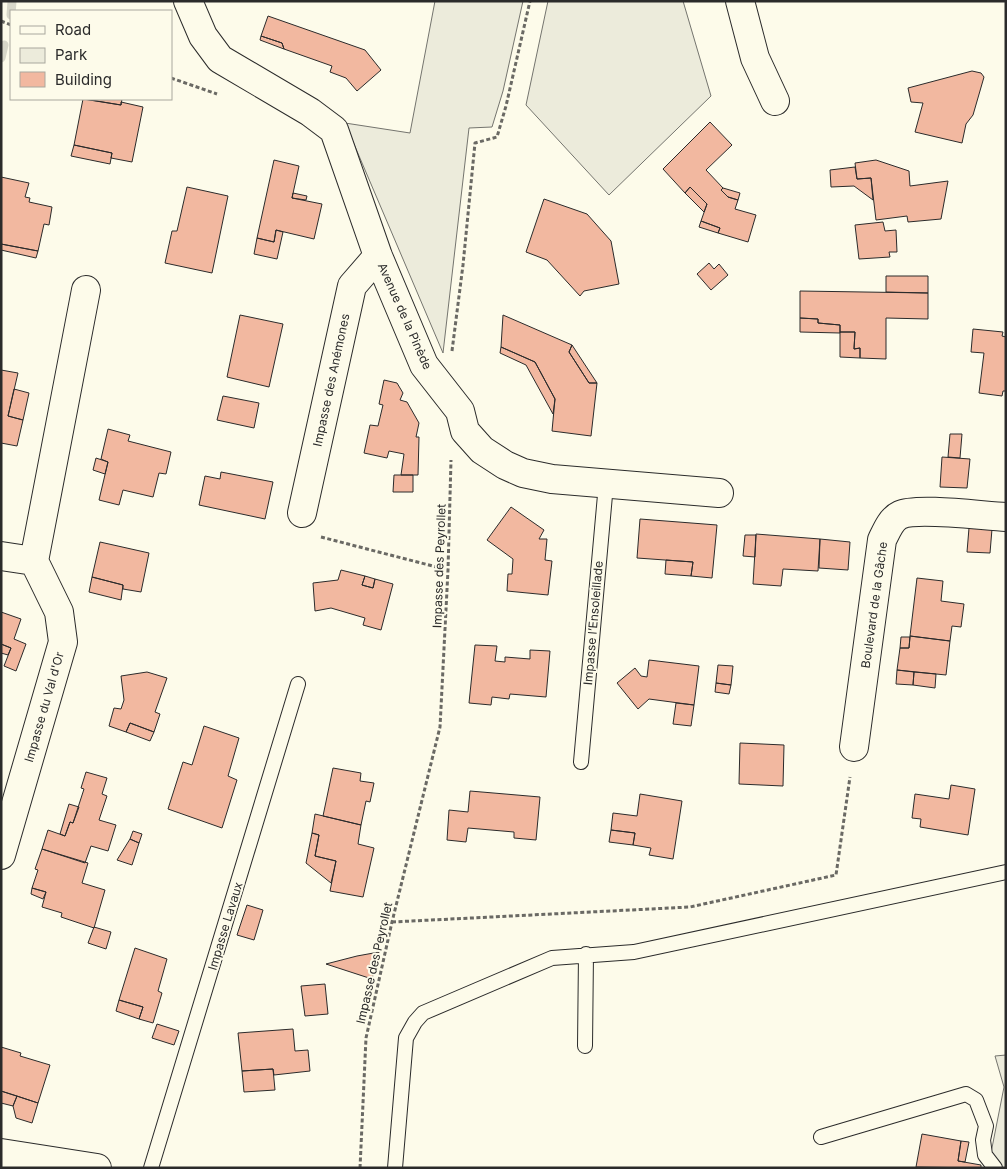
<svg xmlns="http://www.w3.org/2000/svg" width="1007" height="1169" font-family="Inter,sans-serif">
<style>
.green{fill:#ecebdb;stroke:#74746e}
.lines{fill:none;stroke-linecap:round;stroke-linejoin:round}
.stream{stroke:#d8d7c9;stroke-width:9}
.building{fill:#f2b8a0;stroke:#2b2b2b}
.service-casing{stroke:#2b2b2b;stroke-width:16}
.minor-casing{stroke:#2b2b2b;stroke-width:30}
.path{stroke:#6a6964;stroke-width:3;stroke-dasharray:4 2.5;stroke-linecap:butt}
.service{stroke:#fdfbea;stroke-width:14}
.minor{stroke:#fdfbea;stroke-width:28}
.labels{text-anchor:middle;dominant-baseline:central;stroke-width:4;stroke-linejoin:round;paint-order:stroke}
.street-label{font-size:12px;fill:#2b2b2b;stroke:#fdfbea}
</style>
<rect width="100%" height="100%" fill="#fdfbea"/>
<!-- green -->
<path class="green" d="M435 1H523L503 91 492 127 469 128 443 353 345 123 410 133Z
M548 1H683L711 96 609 195 526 105Z
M1006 1055V1168H988L1004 1087 995 1056Z"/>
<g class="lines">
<!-- stream -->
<path class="stream" d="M11 15 12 1
M1 58 4 45"/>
</g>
<!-- building -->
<path class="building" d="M268 16 365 50 381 70 357 91 346 78 330 72 332 66 284 49 282 43 261 36Z
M261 36 282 43 284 49 260 40Z
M972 71 981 73 984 77 973 115 966 124 962 143 915 132 923 103 911 102 908 88Z
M83 99 121 105V102L143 107 132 162 111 158 112 153 74 145Z
M85 99H122L121 105Z
M710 122 732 145 706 170 723 188 721 190 728 197 738 200 735 209 756 215 748 242 718 233 720 228 701 221 707 204 690 187 685 193 663 169Z
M74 145 112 153 110 164 71 156Z
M274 160 299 166 292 198 322 204 314 239 276 230 274 242 257 238Z
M876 160 909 171 910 186 948 181 941 219 908 222 907 216 876 220 871 178 857 179 855 163Z
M855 167 857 179 871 178 873 200 854 186 831 187 830 170Z
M1 177 29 183 25 197 30 198 29 202 52 207 49 225 44 224 38 251 1 244Z
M187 187 228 196 212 273 165 263 172 231H177Z
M690 187 707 204 704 212 685 193Z
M723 188 740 193 738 200 728 197 721 190Z
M293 193 307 196 306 200 292 198Z
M544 199 587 214 611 241 619 284 584 291 580 296 547 260 526 252Z
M701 221 720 228 718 233 699 227Z
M883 222 885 231 896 230 897 252H889L890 257 859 259 855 225Z
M276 230 283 232 277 259 254 254 257 238 274 242Z
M1 244 38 251 36 258 1 250Z
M709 263 714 269 719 264 728 275 711 290 697 274Z
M886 276H928V293L886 292Z
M800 291 928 293V319L886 318V359L860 358V348L854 349 855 332H840V325L818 323V319L800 318Z
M240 315 283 324 269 387 227 377Z
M503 315 572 345 569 352 589 383H597L591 436 552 431 555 399 535 362 501 347Z
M800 318 818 319V323L840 325V333L800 332Z
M973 329 1003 332 1002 336 1006 337V391H1003L1002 396 979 393 984 353 971 352Z
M840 332H855L854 349 860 348V358L840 357Z
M572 345 597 383H589L569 352Z
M501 347 535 362 555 399 553 414 526 365 500 353Z
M1 370 18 373 8 416 23 420 17 446 1 443Z
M384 380 397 383 403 393 400 400 407 402 419 423 416 437H419L418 475H401L404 454 389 451 387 458 364 453 370 425 378 426 383 405 379 404Z
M14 389 29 393 23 420 8 416Z
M223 396 259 403 254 428 217 420Z
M108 429 130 435 128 441 171 452 166 474 159 473 153 497 123 490 119 505 99 500 108 462 101 459Z
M950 434H962L960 458 948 457Z
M942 457 970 459 967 488 940 487Z
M96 458 108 462 105 474 93 470Z
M221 472 273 482 265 519 199 505 205 476 220 479Z
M394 475H413V492H393Z
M511 507 544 530 539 539H547L545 560 552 561 548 595 507 591 508 574H512L513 559 487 540Z
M640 519 717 525 712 578 691 576 693 562 637 558Z
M969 528 992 529 990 553 967 552Z
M756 534 820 539 818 571 783 569 781 586 753 584Z
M745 535H756L755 557 743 556Z
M820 539 850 542 848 570 819 568Z
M100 542 149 553 141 592 123 589V585L92 577Z
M666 560 693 562 691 576 665 574Z
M341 570 365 576 362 585 373 588 375 579 393 584 381 630 363 625 365 618 331 608 315 611 313 583 338 580Z
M365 576 375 579 373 588 362 585Z
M92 577 123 585 121 600 89 592Z
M917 578 943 581 941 601 964 604 961 627 952 626 950 641 910 636Z
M1 612 21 619 14 639 26 644 16 671 4 666 11 648 1 644Z
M910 636 950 641 946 675 897 670 900 648H909Z
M901 637H910L909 648H900Z
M1 644 11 648 8 655 1 653Z
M475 645 497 646 495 661 505 662V657L530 659V650L550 651 546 697 510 694 509 699 492 697 491 705 469 703Z
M649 660 699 666 694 705 649 699 638 709 617 683 635 668 641 676 647 677Z
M718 665 733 666 731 685 716 683Z
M897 670 914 672 913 685 896 684Z
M147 672 167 678 155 712 160 714 154 732 130 723 126 732 109 726 114 708 121 709 124 700 121 676Z
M914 672 936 674 935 688 913 685Z
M716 683 731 685 729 694 715 692Z
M676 703 694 705 691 726 673 724Z
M130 723 154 732 150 741 126 732Z
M204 726 239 738 228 776 237 780 222 828 168 809 183 762 192 765Z
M740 743 784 745 783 786 739 784Z
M333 768 361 773 360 781 374 783 370 802 366 801 361 825 323 816Z
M86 772 107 778 102 794 107 796 99 820 116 825 108 851 91 846 85 863 42 849 48 830 65 836 70 822 73 823 84 789 81 788Z
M951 785 975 789 968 835 920 827 921 819 912 818 915 794 949 799Z
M470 791 540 797 536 840 514 838V832L468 828 466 842 447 840 449 810 468 812Z
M640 794 682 801 673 859 649 855 651 848 633 845 635 833 611 830 613 813 637 816Z
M69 804 79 807 73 823 70 822 65 836 60 834Z
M315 814 361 825 358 844 374 848 363 897 330 891 336 861 315 856 319 835 312 833Z
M611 830 635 833 633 845 609 842Z
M133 831 142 834 139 843 130 839Z
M312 833 319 835 315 856 336 861 331 883 306 863Z
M130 839 139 843 132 865 117 860Z
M42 849 88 863 82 883 105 890 94 928 61 917 62 913 42 907 46 892 32 888 38 870 35 869Z
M32 888 46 892 43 899 31 894Z
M247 905 263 910 254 940 237 935Z
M94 927 111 932 106 949 88 943Z
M135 948 167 959 158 991 162 993 153 1023 139 1019 143 1007 119 1000Z
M379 952 372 979 326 964 357 956Z
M325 984 328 1014 305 1016 301 986Z
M119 1000 143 1007 139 1019 116 1011Z
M157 1024 179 1031 174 1045 152 1038Z
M293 1029 295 1051 308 1050 310 1071 274 1075 273 1069 242 1071 238 1033Z
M1 1047 21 1053 20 1056 50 1065 38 1103 1 1091Z
M273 1069 275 1090 244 1092 242 1071Z
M1 1091 17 1096 13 1106 1 1103Z
M17 1096 38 1103 32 1123 16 1118 13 1106Z
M922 1134 961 1141 958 1161 981 1165V1168L916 1167Z
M961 1141 969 1142 965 1162 958 1161Z"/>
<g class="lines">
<!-- service casing -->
<g class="service-casing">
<path id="service" d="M581 762 606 484
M585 1046 586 954
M821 1137 966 1094 976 1100 986 1126 983 1140 985 1155 995 1168
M151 1168 298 684
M395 1168 406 1038 415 1022 423 1013 552 958 634 952 1006 872"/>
</g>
<!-- minor casing -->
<g class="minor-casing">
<path id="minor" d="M188 1 203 36 220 59 310 112 334 130 378 256 424 365 460 411 465 431 482 450 505 465 523 473 552 479 719 493
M740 1 755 58 775 101
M302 513 352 286 378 256
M1 556 34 561
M854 747 882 540C886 532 891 519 900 515 917 507 983 516 1006 517
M1 855 63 642 59 612 34 561 86 290
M1 1153 97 1168"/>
</g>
<!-- path -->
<path class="path" d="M1 21 11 25
M171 78 217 94
M452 351 463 265 475 143 497 137 506 106 530 1
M321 537 448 570
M392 922 690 907 836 875 850 777
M360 1168 366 1038 392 922 440 727 448 570 451 460"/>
<!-- service -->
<use href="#service" class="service"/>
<!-- minor -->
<use href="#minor" class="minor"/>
</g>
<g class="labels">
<!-- street labels -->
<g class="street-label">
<text transform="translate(405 316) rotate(66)">Avenue de la Pinède</text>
<text transform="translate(331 380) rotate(-78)">Impasse des Anémones</text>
<text transform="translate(439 566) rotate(-88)">Impasse des Peyrollet</text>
<text transform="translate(874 605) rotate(-82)">Boulevard de la Gâche</text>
<text transform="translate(593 623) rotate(-85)">Impasse l’Ensoleillade</text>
<text transform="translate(44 707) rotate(-74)">Impasse du Val d'Or</text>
<text transform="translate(225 926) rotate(-73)">Impasse Lavaux</text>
<text transform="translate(374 963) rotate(-77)">Impasse des Peyrollet</text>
</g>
</g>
<!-- border -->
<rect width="1007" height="1169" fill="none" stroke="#2b2b2b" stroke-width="5"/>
<!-- legend -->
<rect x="10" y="10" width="162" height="90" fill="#fdfbea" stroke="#a9a89e"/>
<rect x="20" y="26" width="25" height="8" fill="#fdfbea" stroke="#a9a89e"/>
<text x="55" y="35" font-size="15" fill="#2b2b2b">Road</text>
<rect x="20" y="48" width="25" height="15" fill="#ecebdb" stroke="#a9a89e"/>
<text x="55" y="60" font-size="15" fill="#2b2b2b">Park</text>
<rect x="20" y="72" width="25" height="15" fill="#f2b8a0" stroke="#a9a89e"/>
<text x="55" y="85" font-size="15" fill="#2b2b2b">Building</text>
</svg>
